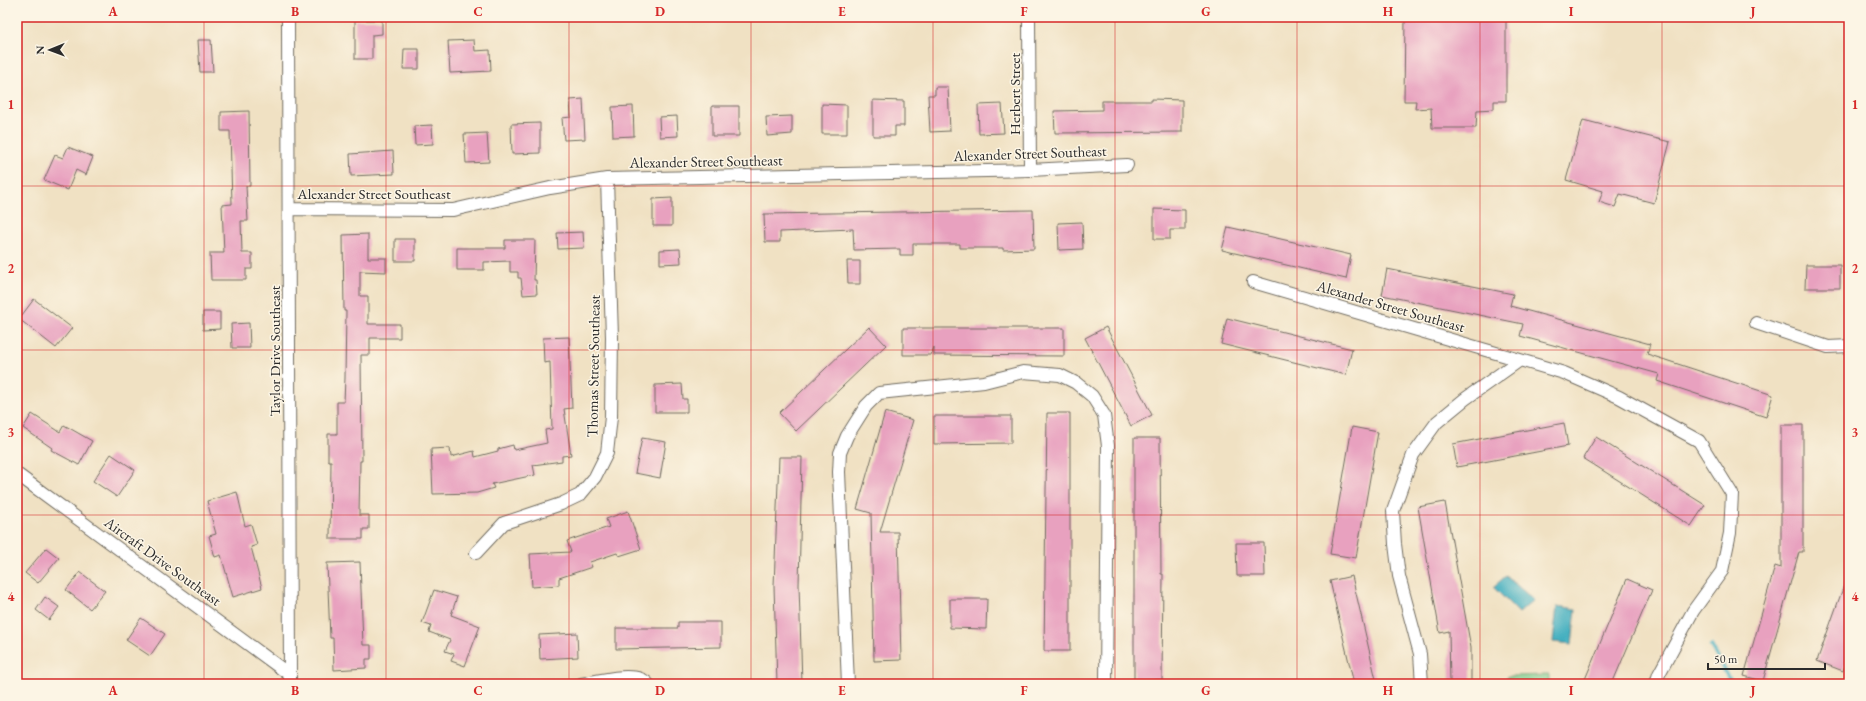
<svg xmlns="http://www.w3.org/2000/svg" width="1866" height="701" font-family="'EB Garamond',serif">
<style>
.green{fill:#7dcb8b;stroke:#547b5b}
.water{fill:#42afc0;stroke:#366d76}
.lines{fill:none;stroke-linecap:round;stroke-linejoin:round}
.stream{stroke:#42afc0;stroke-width:4.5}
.building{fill:#e8a1bf}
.minor-casing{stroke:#706b60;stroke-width:14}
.minor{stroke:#fff;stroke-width:12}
.grid{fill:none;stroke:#d62828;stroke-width:1;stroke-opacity:0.55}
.labels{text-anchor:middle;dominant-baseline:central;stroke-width:3;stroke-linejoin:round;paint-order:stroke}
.street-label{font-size:15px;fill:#2b2b2b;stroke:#fcf5e5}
.neatline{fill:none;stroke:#d62828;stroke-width:1.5}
.grid-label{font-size:13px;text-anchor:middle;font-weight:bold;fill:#d62828}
</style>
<rect width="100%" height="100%" fill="#fcf5e5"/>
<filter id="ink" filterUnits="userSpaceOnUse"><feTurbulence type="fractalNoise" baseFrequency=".025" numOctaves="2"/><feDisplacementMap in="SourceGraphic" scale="8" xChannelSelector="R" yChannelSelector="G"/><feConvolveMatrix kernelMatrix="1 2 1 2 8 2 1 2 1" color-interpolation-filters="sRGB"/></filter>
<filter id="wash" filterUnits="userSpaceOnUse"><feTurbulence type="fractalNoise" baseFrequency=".012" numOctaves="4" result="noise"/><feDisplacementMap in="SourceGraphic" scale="16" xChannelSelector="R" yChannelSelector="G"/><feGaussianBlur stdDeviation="0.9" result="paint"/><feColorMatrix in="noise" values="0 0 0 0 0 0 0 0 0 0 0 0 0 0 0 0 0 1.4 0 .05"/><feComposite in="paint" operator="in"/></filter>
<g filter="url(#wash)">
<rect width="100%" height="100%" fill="#f0e1c3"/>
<!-- green -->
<path class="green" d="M1549 675V684H1507V676Z"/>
<!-- water -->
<path class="water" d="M1506 576 1534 600 1519 613 1493 587Z
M1557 606 1576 609 1572 644 1553 642Z"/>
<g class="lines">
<!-- stream -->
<path class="stream" d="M1711 646 1732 684"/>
</g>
<g id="blocks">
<!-- building -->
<path class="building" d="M1405 17H1506V101H1494V109L1477 110 1476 128H1432L1431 108 1415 109 1416 101H1404Z
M355 20H382V34L372 35V59H355Z
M198 40H211L213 72H200Z
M474 40 475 51 490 50 491 71 450 73 448 41Z
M404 49H419V69H403Z
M935 87H948L950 131 930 132 928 95H935Z
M583 99 585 139 564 140 562 118 571 117 570 100Z
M1152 99 1182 100V132L1055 133 1054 111 1102 110V101H1152Z
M873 100 904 101V126H895V136H873Z
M822 104 847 105V134H822Z
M1002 104 1004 133 979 134 978 105Z
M633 106 634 136 613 137 612 107Z
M712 106H739V136H712Z
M249 111 250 186H246L248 221H241L242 253H252V269H246V280H211L210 253H224L222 205 232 204 230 131H221V112Z
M677 116 678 136 660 137 659 117Z
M792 116V134L767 136 766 117Z
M1583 120 1670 142 1654 203 1620 194 1615 207 1599 202 1603 191 1566 180Z
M540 123V153L512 154 511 124Z
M432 125 433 144 415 145 414 126Z
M487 133 489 162 466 163 464 134Z
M68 147 93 157 86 175 76 170 68 190 44 180 55 155 63 158Z
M393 151 394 174 351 176 350 154Z
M672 198V226H653V199Z
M1154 209 1185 210V230H1170V239H1154Z
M1033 210 1034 249 1003 250V248H960V244H913V255H900V249L854 250 853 229 780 232V242H765L764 214Z
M1082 222 1083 249 1059 250 1058 223Z
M1228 227 1351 255 1346 279 1222 250Z
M583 232 584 248 558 249 557 233Z
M368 234V258H386V272L360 271V296H368V324H400V338H370V355H361L362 461H360L359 515H369V529H363V539H330L331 461H328V434H337V402H344L345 378 346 311H344L343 235Z
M395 239H415V261H395Z
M505 240H535L534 280H536L537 294 523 295 521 278H518V272H510V261L484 262V270H457V248H505Z
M680 249 681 263 660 264V250Z
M847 261H860V284H848Z
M1806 265H1840V288H1805Z
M1387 269 1513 294 1510 306 1650 344 1647 354 1773 395 1766 417 1657 381 1659 374 1520 336 1523 324 1382 295Z
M34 299 72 328 56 348 19 319Z
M203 312H220V329L203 330Z
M1227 318 1352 349 1346 375 1221 344Z
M249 323 250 348H232L231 324Z
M869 327 886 345 796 431 779 413Z
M1106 327 1152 415 1131 426 1085 338Z
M903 328H1064V356L934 355V347L931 355H903Z
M569 337 572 408 564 409 571 455 562 456V461L533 465 535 475 492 484 494 488 477 493 433 494 431 449 450 448 451 457 474 451 475 457 498 451V449L513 445 514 450 547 443 545 430 552 429 550 362 544 363 543 338Z
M682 384 683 399H687V412H655V385Z
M885 412 913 420 880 532H898L901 660 874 661 871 513 857 509Z
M1047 413H1070V651H1044Z
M32 414 60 432 64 425 92 441 79 465 51 450 52 448 23 428Z
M934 416H1011V443L934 444Z
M1564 423 1568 446 1457 467 1453 444Z
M1781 425H1803V552H1799L1763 681 1744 676 1775 566 1781 568Z
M1352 427 1378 432 1356 558 1330 554Z
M1596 437 1705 505 1691 526 1583 458Z
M642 438 666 442 660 478 635 473Z
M1134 438H1160L1161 574H1163L1162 680H1134Z
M111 454 135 470 117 497 93 481Z
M779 457H802L799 585 802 684H777L774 586Z
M237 492 245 526 251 524 257 545 251 547 262 588 233 597 221 555 215 557 209 536 216 534 207 501Z
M1445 502 1471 648V684H1450L1449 631 1440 633 1418 507Z
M628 511 641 549 619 556 617 553 590 562 592 567 559 578V585L532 587 530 554 571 552 567 541 609 527 606 519Z
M1236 543H1264L1265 576H1237Z
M46 548 59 558 38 583 25 573Z
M360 562 363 645H371V659H366V668L334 670 333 638H330L327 563Z
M80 572 105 591 90 609 66 590Z
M1352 576 1377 684H1354L1330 581Z
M1847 577H1849V653L1843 671 1817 661Z
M1627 579 1652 590 1612 684H1583Z
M434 590 457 597 451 615 480 626 465 666 451 661 454 654 445 651 450 640 429 632 431 626 422 623Z
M45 597 59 607 49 620 36 610Z
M950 599H987L986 629 950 628Z
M141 618 165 634 150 656 126 640Z
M678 622H721V647L616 649V628H678Z
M577 633 578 657 540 659 539 635Z"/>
</g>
</g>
<g filter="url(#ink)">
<use href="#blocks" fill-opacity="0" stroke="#706b60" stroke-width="1"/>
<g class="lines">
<!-- minor casing -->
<g class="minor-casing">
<path id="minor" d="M288 17 290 684
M1029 17 1030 170
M289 209 453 210 550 188 607 179 1030 170 1127 165
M1253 282 1520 360
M1756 323 1828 347 1849 346
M17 474 290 675
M476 553 504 523 561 504 580 495 595 477 607 453 611 417 612 337 607 179
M581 684C597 681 637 670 648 684
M848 684 839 472 840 453 847 436 866 406 879 393 984 382 1023 372 1060 375 1076 383 1092 396 1104 415 1108 446 1106 684
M1422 684 1420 654 1399 576 1395 544 1393 511 1413 455 1437 422 1465 399 1520 360 1564 373 1619 397 1699 441 1732 494 1730 533 1722 571 1693 611 1659 674 1656 684"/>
</g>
<!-- minor -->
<use href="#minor" class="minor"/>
</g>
</g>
<!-- grid -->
<path class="grid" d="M204 17V684M386 17V684M569 17V684M751 17V684M933 17V684M1115 17V684M1297 17V684M1480 17V684M1662 17V684M17 186H1849M17 350H1849M17 515H1849"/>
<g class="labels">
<!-- street labels -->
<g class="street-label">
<text transform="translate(1014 94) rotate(-90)">Herbert Street</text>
<text transform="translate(1030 153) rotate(-2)">Alexander Street Southeast</text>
<text transform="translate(706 161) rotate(-1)">Alexander Street Southeast</text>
<text x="374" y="193">Alexander Street Southeast</text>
<text transform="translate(1391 306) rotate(16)">Alexander Street Southeast</text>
<text transform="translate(274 351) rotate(-90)">Taylor Drive Southeast</text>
<text transform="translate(593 366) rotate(-89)">Thomas Street Southeast</text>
<text transform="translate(163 561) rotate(36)">Aircraft Drive Southeast</text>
</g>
</g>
<!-- margin -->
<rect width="1866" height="701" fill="none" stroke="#fcf5e5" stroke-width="44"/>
<!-- north arrow -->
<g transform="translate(50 50) rotate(269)" stroke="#fcf5e5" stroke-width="3" paint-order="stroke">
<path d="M0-3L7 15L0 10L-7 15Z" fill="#2b2b2b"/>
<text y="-6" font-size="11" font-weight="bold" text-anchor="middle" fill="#2b2b2b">N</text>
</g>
<!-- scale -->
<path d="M1708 663v6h117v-6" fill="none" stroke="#2b2b2b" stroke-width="2"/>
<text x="1714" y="663" font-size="12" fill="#2b2b2b" stroke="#fcf5e5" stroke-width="3" paint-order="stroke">50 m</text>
<rect x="22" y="22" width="1822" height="657" class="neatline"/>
<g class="grid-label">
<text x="113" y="16">A</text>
<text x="295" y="16">B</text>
<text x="478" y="16">C</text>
<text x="660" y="16">D</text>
<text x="842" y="16">E</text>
<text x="1024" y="16">F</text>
<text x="1206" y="16">G</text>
<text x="1388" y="16">H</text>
<text x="1571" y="16">I</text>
<text x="1753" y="16">J</text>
<text x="11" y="109">1</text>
<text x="1855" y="109">1</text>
<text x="11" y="273">2</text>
<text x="1855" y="273">2</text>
<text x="11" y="437">3</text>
<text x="1855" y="437">3</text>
<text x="11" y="601">4</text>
<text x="1855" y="601">4</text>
<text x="113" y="695">A</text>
<text x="295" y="695">B</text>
<text x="478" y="695">C</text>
<text x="660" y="695">D</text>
<text x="842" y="695">E</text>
<text x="1024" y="695">F</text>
<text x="1206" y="695">G</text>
<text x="1388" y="695">H</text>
<text x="1571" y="695">I</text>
<text x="1753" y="695">J</text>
</g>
</svg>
